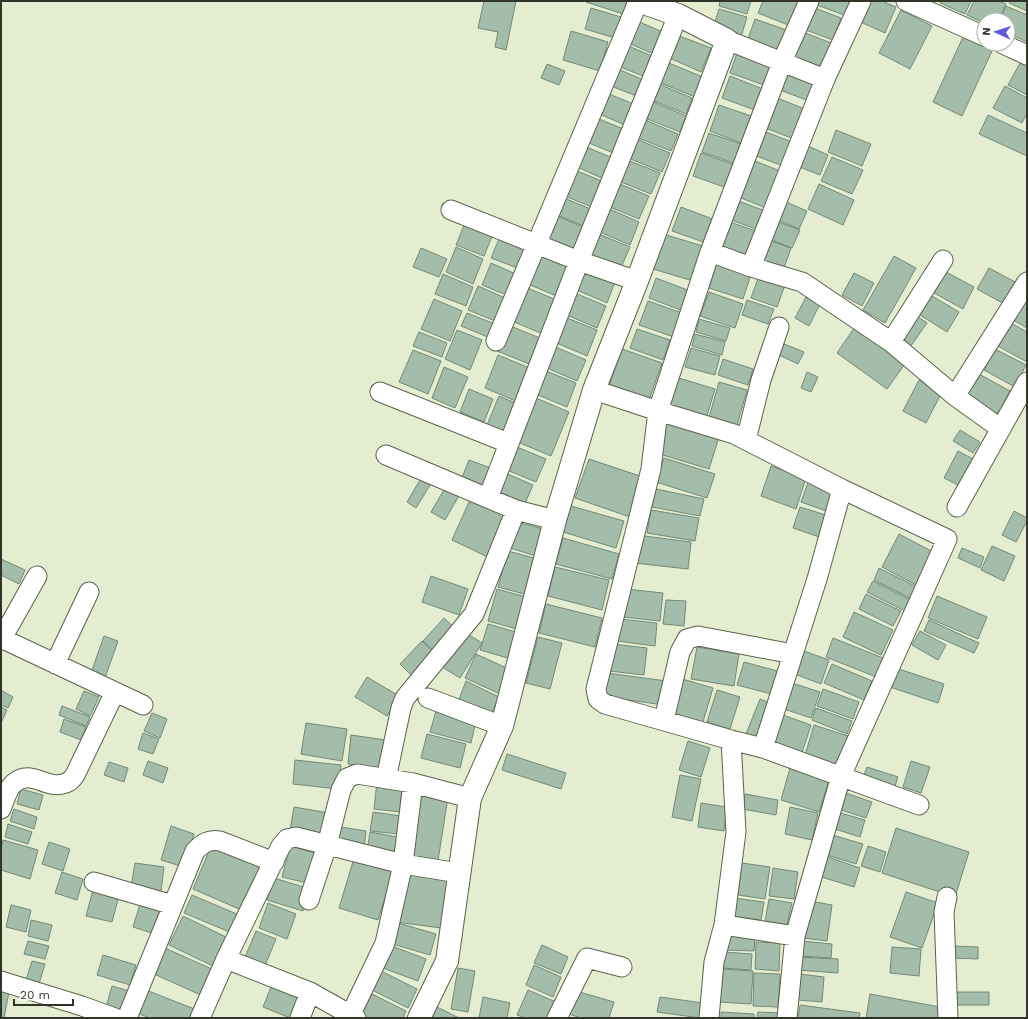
<svg xmlns="http://www.w3.org/2000/svg" width="1028" height="1019" font-family="'Work Sans',sans-serif">
<style>
.building{fill:#a4bdab;stroke:#718977}
.lines{fill:none;stroke-linecap:round;stroke-linejoin:round}
.minor-casing{stroke:#5b624a;stroke-width:21}
.tertiary-casing{stroke:#5b624a;stroke-width:24}
.minor{stroke:#fff;stroke-width:19}
.tertiary{stroke:#fff;stroke-width:22}
</style>
<rect width="100%" height="100%" fill="#e5edd1"/>
<!-- building -->
<path class="building" d="M484 1H516L506 50 495 47 498 32 478 28Z
M587 1H627L623 14 586 2Z
M720 1H751L747 14 719 6Z
M763 1H802L793 27 758 13Z
M818 1H850L844 15 817 5Z
M864 1H882L896 7 885 33 856 20Z
M941 1H971L965 14 940 3Z
M974 1H999L1006 4 999 20H984V23L967 15Z
M1010 1H1027V11L1009 3Z
M1006 6 1027 15V42L1008 33V20H1000Z
M591 8 621 17 615 38 585 29Z
M815 8 841 18 833 40 806 30Z
M719 9 747 17 741 37 713 28Z
M901 10 932 26 910 69 879 53Z
M755 19 789 31 781 54 747 42Z
M635 20 665 33 656 55 626 42Z
M571 31 608 42 600 71 563 60Z
M803 32 831 43 821 70 793 59Z
M674 34 711 48 701 72 665 56Z
M963 37 992 51 962 116 933 102Z
M626 45 657 58 648 78 618 66Z
M738 50 772 63 764 85 730 73Z
M664 61 703 77 695 97 656 81Z
M1020 63 1027 67V95L1008 85Z
M547 64 565 71 559 85 541 78Z
M618 69 646 81 639 97 611 86Z
M787 72 815 83 809 101 780 90Z
M730 76 763 89 755 110 722 98Z
M659 84 692 98 686 114 652 100Z
M1005 86 1027 98V113L1022 123 993 108Z
M604 92 636 105 627 126 595 112Z
M772 96 805 109 794 139 760 126Z
M651 101 686 116 680 132 645 118Z
M719 105 754 117 744 144 710 131Z
M988 115 1027 133V156L979 134Z
M594 117 626 130 616 154 584 141Z
M643 119 678 134 671 151 636 137Z
M761 130 792 142 783 166 751 154Z
M836 130 871 144 862 166 828 152Z
M709 133 744 145 737 164 702 152Z
M634 138 670 153 662 172 626 157Z
M806 145 828 155 820 175 797 166Z
M584 146 615 159 606 180 575 166Z
M701 153 735 165 727 188 693 176Z
M832 157 863 170 852 194 821 181Z
M625 159 660 173 651 194 616 180Z
M750 159 780 171 766 208 736 196Z
M575 170 604 182 594 208 565 196Z
M615 182 649 196 639 219 605 205Z
M819 184 854 200 843 225 808 209Z
M564 198 593 210 586 227 557 215Z
M733 199 768 212 761 231 726 218Z
M784 201 807 211 799 229 776 219Z
M605 207 639 222 630 245 595 230Z
M681 207 718 221 709 244 672 231Z
M557 216 585 228 575 252 547 241Z
M725 220 758 232 748 257 716 244Z
M776 221 800 230 792 248 769 239Z
M465 223 493 234 484 256 456 245Z
M594 232 630 247 619 272 584 257Z
M501 234 533 246 523 270 491 258Z
M663 234 703 246 693 281 653 269Z
M765 239 791 248 784 268 758 259Z
M456 247 483 259 473 284 446 272Z
M421 248 447 259 439 277 413 267Z
M539 255 573 269 561 298 528 284Z
M894 256 916 268 885 323 863 310Z
M491 263 518 275 509 296 482 285Z
M717 263 751 274 743 299 709 288Z
M582 265 616 279 607 303 572 288Z
M989 268 1019 284 1008 306 977 289Z
M946 272 974 287 963 309 934 293Z
M854 273 874 283 862 306 842 295Z
M443 274 473 287 466 306 435 294Z
M759 276 785 285 777 307 751 298Z
M656 278 690 291 683 311 649 298Z
M478 286 510 300 500 323 468 310Z
M525 287 559 301 545 335 512 321Z
M570 291 606 306 597 328 562 313Z
M709 292 743 304 735 328 700 316Z
M1027 295V328L1013 320Z
M932 296 959 312 947 332 920 315Z
M806 297 820 304 809 326 795 318Z
M434 299 462 311 450 341 421 329Z
M747 300 774 309 768 324 742 315Z
M648 301 682 313 674 337 639 325Z
M467 313 500 326 495 340 461 326Z
M914 314 927 323 908 350 896 342Z
M562 316 597 330 587 356 552 341Z
M699 319 730 328 726 341 696 332Z
M1009 322 1027 332V362L996 345Z
M857 324 907 361 887 389 837 353Z
M508 325 545 340 534 366 497 351Z
M637 329 670 340 663 360 630 348Z
M457 330 482 340 470 370 445 359Z
M419 332 447 343 442 357 413 346Z
M695 334 725 342 722 355 692 346Z
M784 344 804 352 798 364 779 355Z
M551 345 586 360 577 381 542 366Z
M691 348 720 356 715 375 685 367Z
M622 349 662 363 648 403 608 389Z
M995 349 1026 365 1015 387 984 370Z
M413 350 441 361 428 394 399 382Z
M498 355 532 369 518 402 485 388Z
M723 359 753 369 748 385 718 375Z
M444 367 468 377 455 408 432 398Z
M541 369 576 383 567 407 531 392Z
M807 372 818 377 811 392 801 388Z
M977 373 1010 391 998 414 964 396Z
M679 378 715 389 706 419 669 408Z
M919 380 942 392 926 423 903 411Z
M719 382 747 390 736 429 708 421Z
M469 389 493 399 484 422 460 412Z
M499 396 520 405 508 434 487 425Z
M531 396 569 412 551 456 513 440Z
M665 421 719 437 709 469 656 453Z
M960 430 980 442 973 453 953 441Z
M512 445 546 459 536 482 502 468Z
M958 451 973 459 958 485 944 478Z
M664 458 715 474 707 498 656 482Z
M589 459 643 477 630 517 575 498Z
M469 460 496 470 487 493 460 483Z
M771 466 806 478 796 509 761 496Z
M503 472 533 485 523 508 493 496Z
M423 475 432 482 416 508 407 502Z
M809 480 838 491 829 512 801 502Z
M448 483 461 492 445 520 431 512Z
M656 489 704 499 700 516 652 507Z
M473 493 511 511 490 558 452 540Z
M571 506 624 521 616 548 563 532Z
M800 507 829 516 822 538 793 528Z
M651 510 699 518 695 541 647 533Z
M1014 511 1027 518V521L1016 542 1002 535Z
M517 522 543 529 536 556 510 548Z
M899 534 935 553 918 586 882 567Z
M637 535 691 542 688 569 634 563Z
M563 538 619 554 612 579 556 564Z
M992 546 1015 556 1004 581 981 570Z
M962 548 984 557 980 568 958 558Z
M508 551 534 558 524 594 498 587Z
M1 559 25 570 19 584 1 575Z
M555 567 609 580 602 610 548 596Z
M879 568 917 587 912 599 874 580Z
M431 576 468 589 459 615 422 602Z
M873 581 911 600 905 611 867 592Z
M497 589 526 597 517 629 488 621Z
M626 589 663 593 660 621 623 617Z
M866 594 901 611 893 626 859 609Z
M937 596 987 617 978 639 928 618Z
M666 600 686 601 684 626 663 624Z
M546 604 602 618 595 647 539 633Z
M854 612 893 630 881 655 843 637Z
M444 618 456 629 435 652 423 641Z
M619 619 657 623 655 646 617 641Z
M929 620 979 643 974 653 924 631Z
M488 624 516 632 508 658 480 650Z
M463 631 482 643 460 678 442 667Z
M920 631 946 645 938 660 912 645Z
M104 636 118 641 105 678 91 673Z
M538 637 562 643 550 689 526 683Z
M833 638 883 658 876 677 826 657Z
M422 641 434 652 412 676 400 664Z
M612 644 647 648 644 675 609 671Z
M697 647 739 654 734 686 691 679Z
M801 650 829 660 821 684 792 673Z
M476 654 511 670 500 694 465 678Z
M744 662 781 672 775 695 737 685Z
M832 664 872 681 864 700 824 683Z
M893 667 944 684 938 703 887 686Z
M606 673 667 681 663 705 602 696Z
M367 677 399 696 387 716 355 697Z
M679 678 713 688 703 722 669 712Z
M466 681 499 697 492 712 458 702Z
M789 682 820 692 811 718 781 708Z
M823 689 859 702 853 719 817 706Z
M1 690 13 697 8 708 1 705Z
M717 690 740 697 730 729 707 722Z
M84 691 99 697 90 716 76 709Z
M760 699 775 705 761 740 746 734Z
M62 706 90 717 86 726 59 715Z
M1 707 7 710 2 721H1Z
M437 708 476 721 471 743 430 732Z
M816 708 852 721 847 734 812 720Z
M152 713 167 719 160 738 144 731Z
M780 714 811 725 801 756 770 745Z
M64 719 86 727 81 740 60 732Z
M306 723 347 729 342 761 301 754Z
M814 725 848 736 839 766 805 755Z
M143 733 159 739 153 754 138 749Z
M427 734 466 744 460 768 421 758Z
M351 735 386 740 383 768 348 764Z
M688 741 710 748 701 777 679 770Z
M507 754 566 773 561 789 502 770Z
M295 760 341 765 338 789 293 784Z
M148 761 168 768 163 783 143 775Z
M911 761 930 767 921 793 903 787Z
M109 762 128 768 124 782 104 775Z
M867 767 898 777 894 789 863 778Z
M790 768 829 780 819 812 781 800Z
M680 775 701 779 692 821 672 817Z
M377 782 402 785 400 812 374 809Z
M21 789 43 795 39 810 17 804Z
M843 792 872 802 866 818 838 809Z
M417 793 448 797 437 867 407 862Z
M745 794 778 800 776 815 742 809Z
M701 803 727 807 724 831 698 827Z
M294 807 329 813 325 836 290 830Z
M790 807 818 813 812 840 785 834Z
M14 809 37 817 34 829 10 821Z
M373 812 401 816 398 834 370 831Z
M837 812 865 820 860 837 832 828Z
M8 824 32 832 28 844 5 837Z
M171 826 194 834 184 867 161 860Z
M341 827 366 831 364 848 338 843Z
M896 828 969 852 955 897 882 873Z
M370 832 397 837 394 855 367 851Z
M829 834 863 844 856 864 823 854Z
M3 840 38 850 30 879 1 870V848Z
M49 842 70 849 63 871 42 864Z
M212 844 265 868 246 912 193 889Z
M290 846 319 854 311 884 282 877Z
M868 846 886 852 880 872 861 866Z
M355 855 394 868 378 920 339 908Z
M822 855 860 868 854 887 815 875Z
M135 863 164 867 161 891 131 887Z
M742 863 770 867 765 899 738 895Z
M773 868 798 872 794 899 769 896Z
M404 870 449 877 441 928 396 922Z
M62 872 83 879 77 900 55 893Z
M274 878 310 889 303 911 267 900Z
M93 890 119 896 112 922 86 916Z
M906 892 938 903 922 948 890 937Z
M192 895 239 915 232 933 184 913Z
M734 898 764 902 761 920 732 916Z
M769 899 792 903 787 925 765 921Z
M810 901 832 905 827 941 804 938Z
M268 903 296 914 287 939 259 928Z
M140 904 165 912 158 935 133 927Z
M11 905 31 910 26 932 6 927Z
M183 916 228 938 215 967 169 945Z
M31 920 52 925 48 941 28 936Z
M395 922 436 934 430 955 389 943Z
M256 931 276 939 264 968 244 960Z
M725 934 755 935 754 951 724 950Z
M28 941 49 946 45 959 24 954Z
M802 941 832 944 831 958 801 956Z
M756 942 780 943 779 971 755 969Z
M389 945 426 959 418 981 380 967Z
M542 945 568 957 561 974 534 963Z
M954 946 978 947V959L953 958Z
M892 947 921 949 919 976 890 973Z
M165 948 214 970 203 996 154 974Z
M724 952 752 954 751 970 723 968Z
M103 955 136 965 130 985 97 975Z
M797 957 838 959V973L797 970Z
M32 961 45 964 39 984 26 980Z
M534 965 561 977 553 997 526 985Z
M458 968 475 971 468 1012 451 1009Z
M722 969 753 971 751 1004 719 1002Z
M379 970 417 989 408 1008 370 989Z
M754 973 780 974 778 1007 753 1006Z
M800 974 824 977 822 1002 798 1000Z
M273 982 300 993 290 1018 263 1007Z
M1 985 10 987 4 1018 1 1017Z
M112 986 129 991 122 1016 105 1011Z
M146 990 197 1010 194 1018H150L137 1013Z
M528 990 556 1002 549 1018H525L517 1015Z
M576 991 614 1002 609 1018H581L569 1014Z
M955 992H989V1005H955Z
M372 994 406 1011 403 1018H364L361 1016Z
M870 994 940 1007 938 1018H866Z
M483 997 510 1003 507 1018H479Z
M660 997 703 1003 701 1018 657 1012Z
M800 1005 860 1013 859 1018H798Z
M437 1007 459 1018H432Z
M721 1012 754 1014V1018H721Z
M758 1012 781 1013V1018H757Z"/>
<g class="lines">
<!-- minor casing -->
<g class="minor-casing">
<path id="minor" d="M809 1 782 62 710 252 658 411 651 469 596 689 598 699 605 704 731 740 763 748 919 805
M906 1 984 36
M727 40 825 79
M1003 44 1027 55
M451 210 579 261 637 281
M710 252 751 267 802 282 891 342 955 396 1001 429
M751 267 825 79 861 1
M496 341 638 2
M891 342 943 260
M594 390 658 411 734 434 842 489 947 539 841 776 795 936 787 1018
M380 392 508 443
M955 396 1027 282
M746 440 761 380 779 327
M386 455 516 510 555 520
M488 498 579 261 678 15
M957 507 1027 382
M1 638 143 705
M1 640 37 576
M55 664 89 592
M428 698 502 726
M664 720 680 652 687 639 698 636 793 654
M763 748 817 579 842 489
M386 779 401 708 405 698 474 614 516 510
M1 809C4 802 7 790 13 784 31 767 46 791 66 783 69 782 73 778 75 775L115 692
M94 882 173 905
M947 897 944 912 948 1018
M309 900 327 845 341 790 347 778 357 774 413 783 470 798
M724 925 795 936
M226 959 310 992 356 1018
M1 981 82 1006 115 1018
M350 1016 385 943 403 864 413 783
M127 1018 195 851C203 843 209 839 220 841L274 862
M200 1018 226 959 281 846 287 839 296 837 403 864 459 873
M300 1018 310 992
M557 1018 587 958 622 967
M709 1018 714 962 724 925 736 832 731 740"/>
</g>
<!-- tertiary casing -->
<g class="tertiary-casing">
<path id="tertiary" d="M419 1018 447 961 470 798 502 726 555 520 594 390 637 281 727 40 678 15 638 1"/>
</g>
<!-- minor -->
<use href="#minor" class="minor"/>
<!-- tertiary -->
<use href="#tertiary" class="tertiary"/>
</g>
<!-- border -->
<rect width="1028" height="1019" fill="none" stroke="#303429" stroke-width="4"/>
<!-- north arrow -->
<g transform="translate(996 32) rotate(273)"><circle r="19" fill="#ffffff" stroke="#acaea9"/>
<path d="M0-3L7 15L0 10L-7 15Z" fill="#635bd4"/>
<text y="-6" font-size="11" font-weight="bold" text-anchor="middle" fill="#303429">N</text>
</g>
<!-- scale -->
<path d="M14 999v6h59v-6" fill="none" stroke="#303429" stroke-width="2"/>
<text x="20" y="999" font-size="12" fill="#303429" stroke="#ffffff" stroke-width="3" paint-order="stroke">20 m</text>
</svg>
